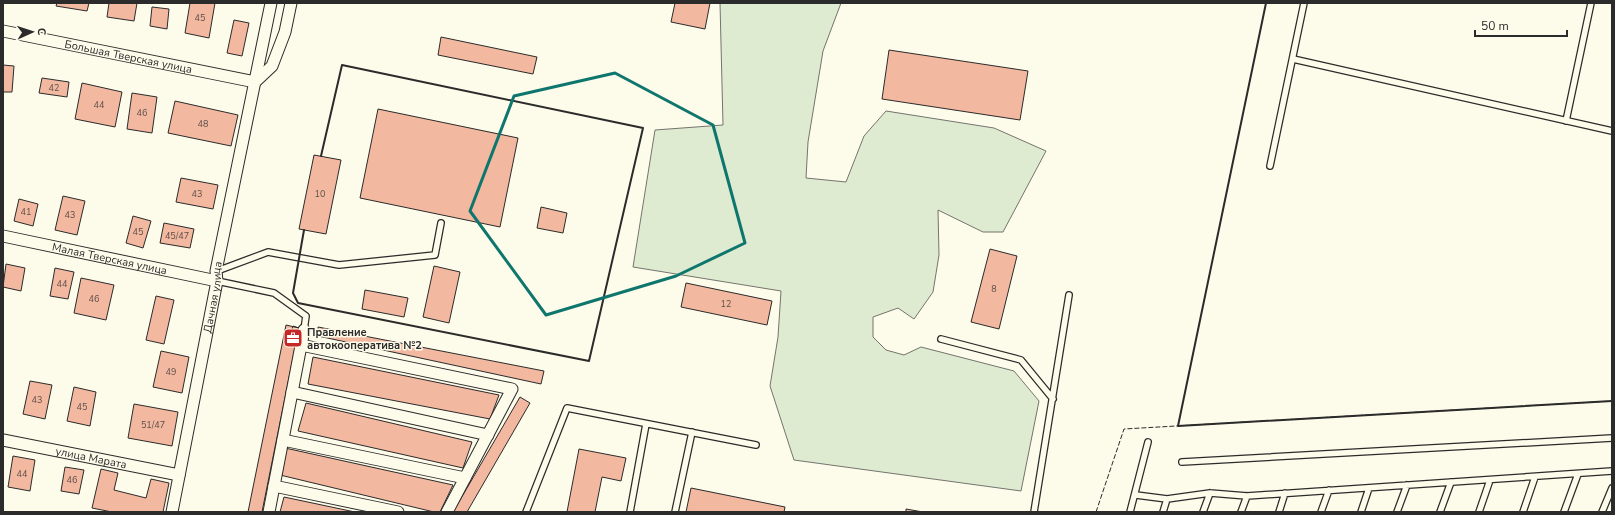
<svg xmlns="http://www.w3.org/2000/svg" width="1615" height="515" font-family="'Nunito Sans',sans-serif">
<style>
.green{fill:#deebd1;stroke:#74746e}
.building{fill:#f2b8a0;stroke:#2b2b2b}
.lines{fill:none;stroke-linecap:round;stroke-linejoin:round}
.lane-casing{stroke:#2b2b2b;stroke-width:8}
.street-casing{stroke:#2b2b2b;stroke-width:13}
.lane{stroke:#fdfbea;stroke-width:5.5}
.street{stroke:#fdfbea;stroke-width:11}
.fence{stroke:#2b2b2b;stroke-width:1;stroke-dasharray:5 2;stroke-linecap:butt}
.wall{stroke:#2b2b2b;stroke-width:2}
.marked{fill:none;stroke:#0f766e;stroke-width:3;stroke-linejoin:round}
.labels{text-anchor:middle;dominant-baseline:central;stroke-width:3;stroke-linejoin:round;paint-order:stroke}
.number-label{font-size:9px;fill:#5d4e48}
.street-label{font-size:11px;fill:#2b2b2b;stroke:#fdfbea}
.poi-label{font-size:11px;font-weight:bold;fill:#2b2b2b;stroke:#fdfbea;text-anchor:start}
</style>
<rect width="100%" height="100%" fill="#fdfbea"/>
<!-- green -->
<path class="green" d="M720 3H841L823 51 808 142 806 178 846 182 864 136 886 111 994 128 1046 151 1003 232H983L938 210 939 255 933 292 914 319 898 308 873 317V337L886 350 904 355 921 347 1014 371 1039 401 1021 491 794 460 770 386 778 337 781 291 633 267 655 130 723 125Z"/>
<!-- building -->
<path class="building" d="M57 3H89L87 11 56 6Z
M109 3H137L134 21 107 17Z
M190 3H215L209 38 185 33Z
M675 3H710L705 29 671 22Z
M152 7 169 9 167 29 150 26Z
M234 20 249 23 242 56 227 53Z
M441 37 537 57 533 74 438 55Z
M889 50 1028 71 1020 120 882 99Z
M3 65 14 66 12 92H3Z
M42 78 69 82 67 97 39 93Z
M82 83 122 92 115 127 75 119Z
M132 93 157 97 152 133 127 129Z
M175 101 238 115 231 146 168 133Z
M378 109 518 138 500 227 360 198Z
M314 155 341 160 326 234 299 229Z
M181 178 218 185 213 209 176 202Z
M63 196 85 201 77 235 55 230Z
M19 199 38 204 33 226 14 221Z
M541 207 567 213 563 233 537 228Z
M133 216 151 221 143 248 126 243Z
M164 223 194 229 190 248 160 243Z
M990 249 1017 256 999 329 971 322Z
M6 264 25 268 21 291 3 287Z
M434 266 460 272 449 323 423 317Z
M55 268 74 272 68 299 50 296Z
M81 278 114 285 106 320 74 313Z
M686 283 772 301 767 325 681 307Z
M365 290 408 298 404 317 362 309Z
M156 296 174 300 164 344 146 340Z
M286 325 299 328 262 512H248Z
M293 326 299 328 298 334 291 333Z
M318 327 544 371 541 384 318 336Z
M291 333 298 334 295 342 289 341Z
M161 351 189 357 182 393 153 387Z
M313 357 499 395 490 419 308 384Z
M30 381 52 385 45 419 23 414Z
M74 387 96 392 90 426 67 421Z
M520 397 530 403 467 512H453Z
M306 403 472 442 463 468 298 431Z
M134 404 178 412 172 446 128 438Z
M285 448 453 485 440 512H434L280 475Z
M579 449 626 458 621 481 602 477 595 512H567Z
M13 456 35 460 30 491 8 487Z
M65 467 84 470 79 494 61 491Z
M101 469 118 473 114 490 146 498 151 479 169 483 163 512H112L92 508Z
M691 488 785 507 784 512H686Z
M284 497 355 512H280Z
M906 509 923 512H906Z"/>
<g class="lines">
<!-- lane casing -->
<g class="lane-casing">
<path id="lane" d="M1293 59 1612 131
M1566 121 1591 3
M1270 166 1304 3
M217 271 268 252 339 265 435 255 441 223
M217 281 274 293 306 316 304 330
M941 339 1021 360 1053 399
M1182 462 1612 438
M1136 495 1167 499 1210 493 1247 496 1612 471
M526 512 567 408 756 445
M630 512 646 424
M675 512 692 432
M1034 512 1069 295
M1130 512 1148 442
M1163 512 1167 499
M1203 512 1210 493
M1241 512 1247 496
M1279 512 1285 493
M1321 512 1329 490
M1361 512 1369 488
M1397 512 1407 485
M1440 512 1451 482
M1479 512 1490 480
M1523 512 1535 477
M1564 512 1578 474
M1602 512 1612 488"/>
</g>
<!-- street casing -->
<g class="street-casing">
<g id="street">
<path id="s1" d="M3 31 255 82"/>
<path d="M255 82 272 66 285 32 291 3"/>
<path id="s2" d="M3 236 217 281"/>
<path d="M301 345 512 389 447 512"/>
<path d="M292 392 488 435"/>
<path id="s3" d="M3 440 179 475"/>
<path d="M283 440 465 478"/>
<path d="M274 486 398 512"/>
<path id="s4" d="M172 512 217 281 216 271 271 3"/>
<path d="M269 512 304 330"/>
</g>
</g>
<!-- lane -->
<use href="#lane" class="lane"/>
<!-- street -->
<use href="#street" class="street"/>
<!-- fence -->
<path class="fence" d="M1096 512 1124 429 1612 401"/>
<!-- wall -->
<path class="wall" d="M1266 3 1178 426 1612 401
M304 230 293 293 298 303 589 361 643 128 342 65 321 156"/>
</g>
<!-- marked area -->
<path class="marked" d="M615 73 713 125 745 243 676 276 546 315 470 211 514 96Z"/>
<!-- icons -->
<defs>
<g id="office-square" transform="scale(1)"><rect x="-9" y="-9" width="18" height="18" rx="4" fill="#c62828" stroke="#fdfbea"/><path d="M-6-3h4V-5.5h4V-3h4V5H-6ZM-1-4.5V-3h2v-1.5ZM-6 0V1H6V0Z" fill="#fff"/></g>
</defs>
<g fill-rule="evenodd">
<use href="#office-square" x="293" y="338"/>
</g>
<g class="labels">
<!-- number labels -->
<g class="number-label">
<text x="200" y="18">45</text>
<text x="54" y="88">42</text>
<text x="99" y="105">44</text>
<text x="142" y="113">46</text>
<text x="203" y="124">48</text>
<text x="197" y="194">43</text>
<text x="320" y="194">10</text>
<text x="26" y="212">41</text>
<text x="70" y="215">43</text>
<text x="138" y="232">45</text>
<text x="177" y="236">45/47</text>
<text x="62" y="284">44</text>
<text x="994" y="289">8</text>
<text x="94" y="299">46</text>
<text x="726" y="304">12</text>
<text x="171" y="372">49</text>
<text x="37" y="400">43</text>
<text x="82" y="407">45</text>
<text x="153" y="425">51/47</text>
<text x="22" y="474">44</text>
<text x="72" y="480">46</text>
</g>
<!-- street labels -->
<g class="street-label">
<text stroke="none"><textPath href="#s1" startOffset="128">Большая Тверская улица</textPath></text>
<text stroke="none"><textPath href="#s2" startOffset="109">Малая Тверская улица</textPath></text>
<text stroke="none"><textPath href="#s4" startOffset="219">Дачная улица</textPath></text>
<text stroke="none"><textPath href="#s3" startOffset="90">улица Марата</textPath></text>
</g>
<!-- poi labels -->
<g class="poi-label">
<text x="307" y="332">Правление<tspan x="307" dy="13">автокооператива №2</tspan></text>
</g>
</g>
<!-- border -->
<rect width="1615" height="515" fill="none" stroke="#2b2b2b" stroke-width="8"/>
<!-- north arrow -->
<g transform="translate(32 32) rotate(87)" stroke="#fdfbea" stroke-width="3" paint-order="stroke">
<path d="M0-3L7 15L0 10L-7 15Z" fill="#2b2b2b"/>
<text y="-6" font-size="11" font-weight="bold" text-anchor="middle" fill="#2b2b2b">С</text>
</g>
<!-- scale -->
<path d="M1475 30v6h92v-6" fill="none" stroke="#2b2b2b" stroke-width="2"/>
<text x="1481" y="30" font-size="12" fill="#2b2b2b" stroke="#fdfbea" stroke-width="3" paint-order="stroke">50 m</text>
</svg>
